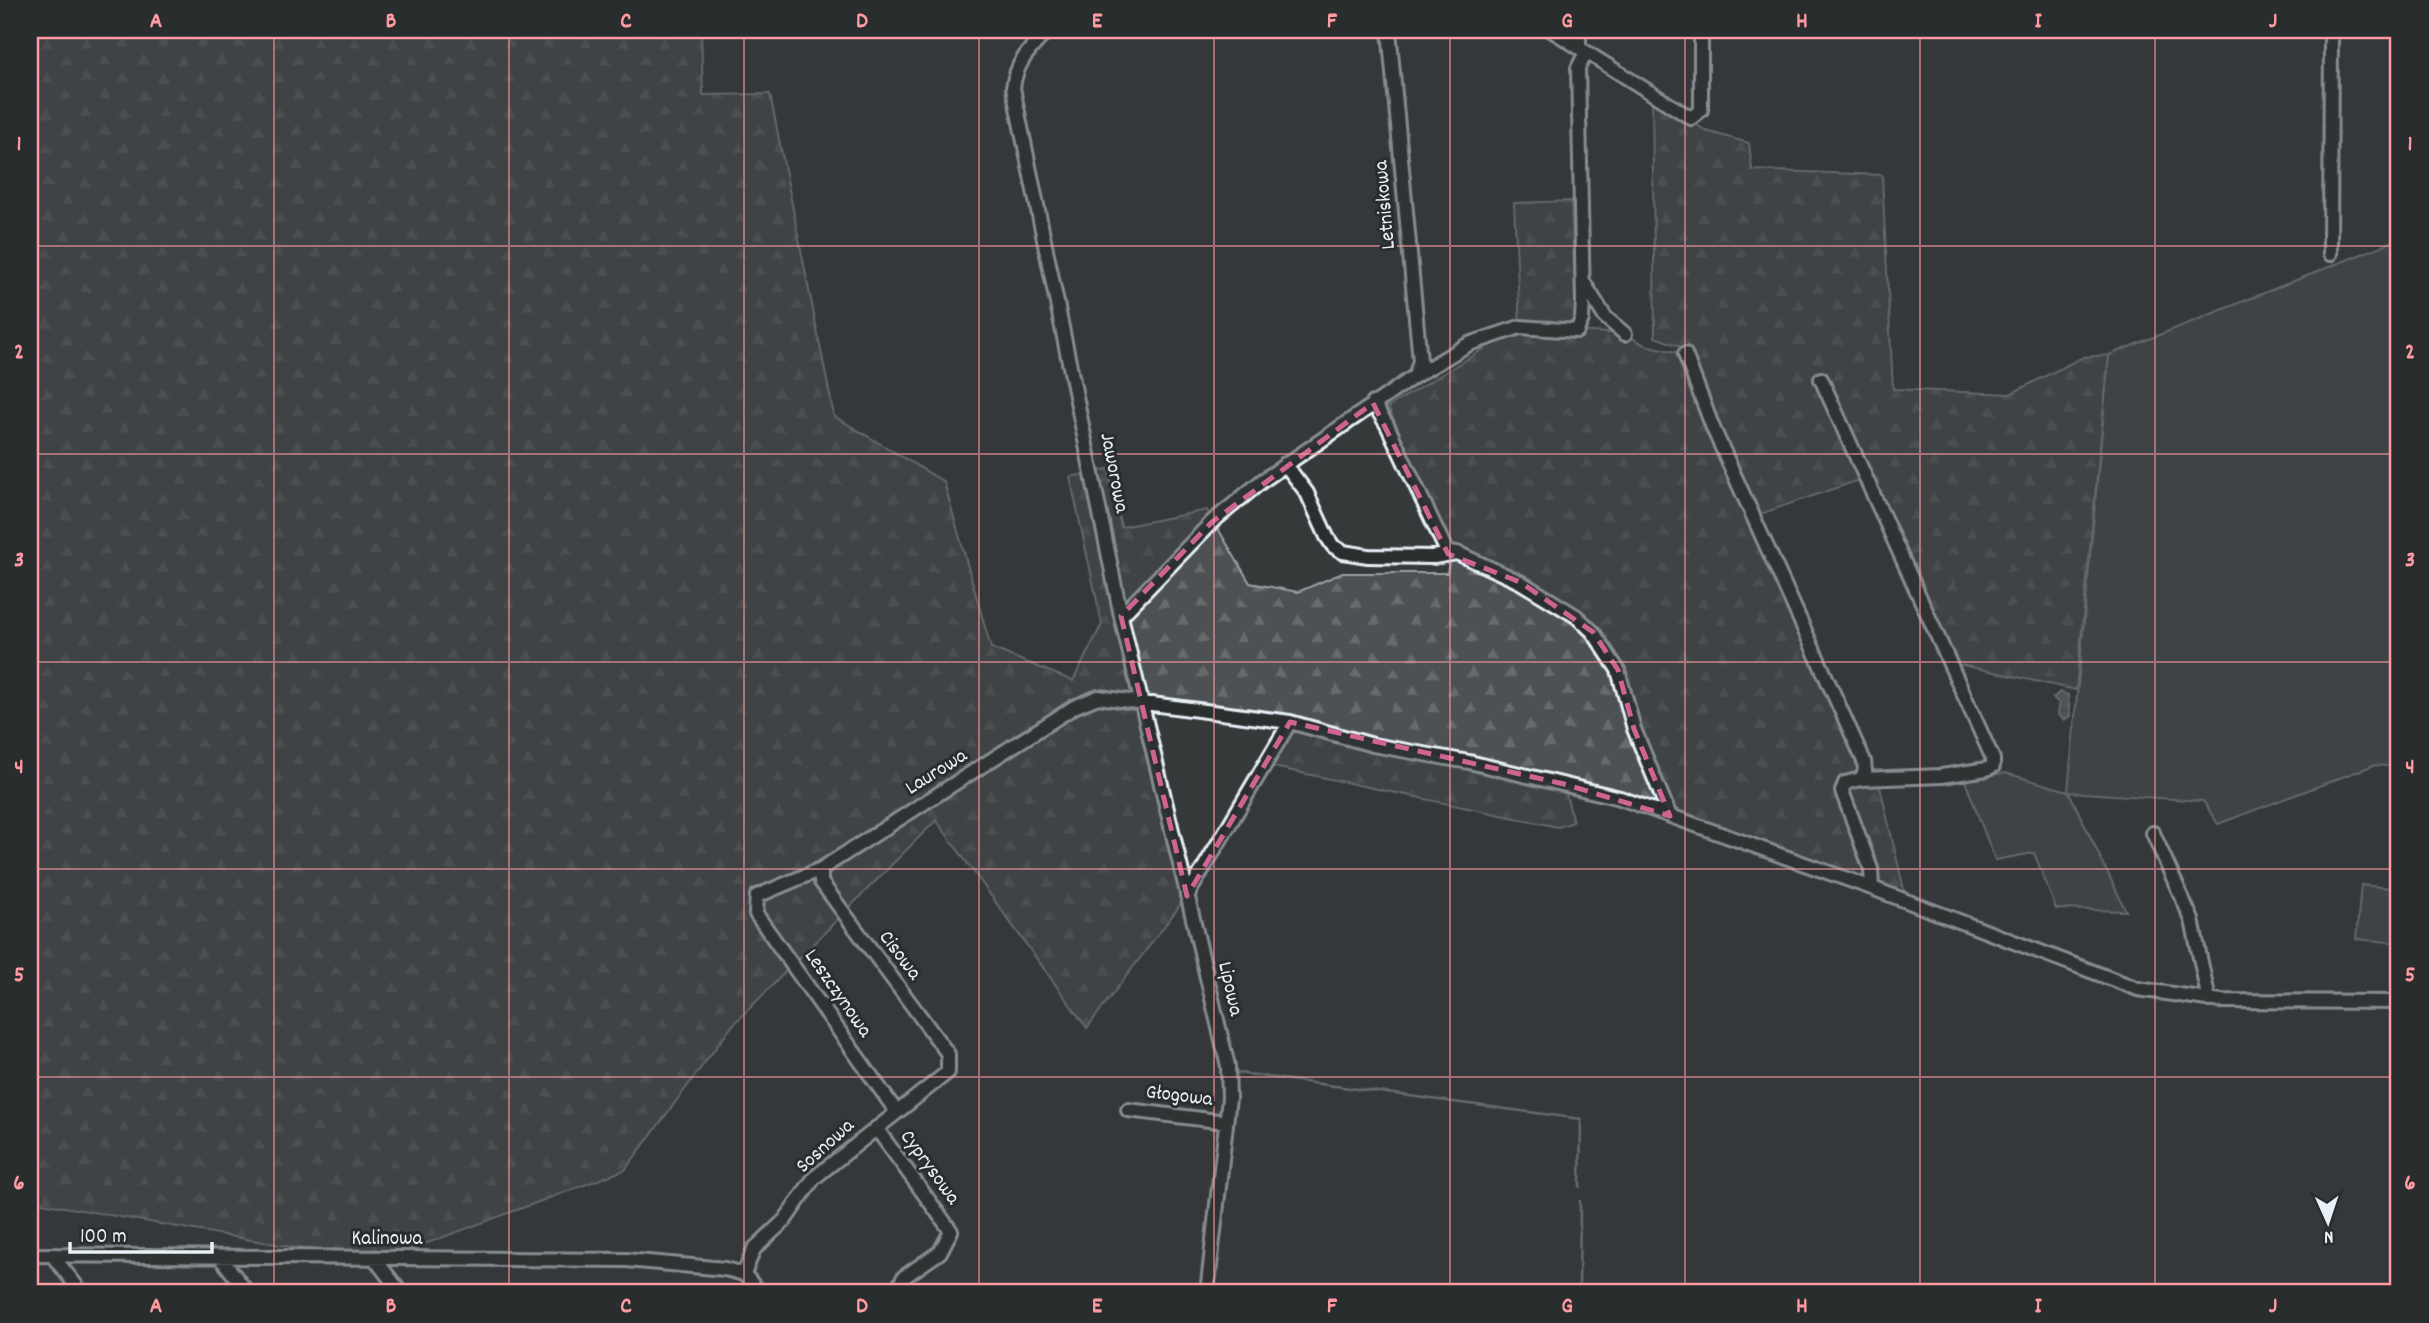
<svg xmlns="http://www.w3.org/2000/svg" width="2429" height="1323" font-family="Dekko,sans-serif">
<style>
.green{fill:#4d5152;stroke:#9aa1a5;stroke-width:2}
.forest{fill:url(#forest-firs);stroke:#9aa1a5;stroke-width:2}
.water{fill:url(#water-waves);stroke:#a0a7ac;stroke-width:2}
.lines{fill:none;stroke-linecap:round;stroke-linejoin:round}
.stream{stroke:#a0a7ac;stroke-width:2.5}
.minor-casing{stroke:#e8f1f8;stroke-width:18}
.minor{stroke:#2a2d2e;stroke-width:12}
.marked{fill:none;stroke:#cf6492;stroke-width:5;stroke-dasharray:14 9;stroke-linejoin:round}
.grid{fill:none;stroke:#ff9aa2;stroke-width:2;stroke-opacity:0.55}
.labels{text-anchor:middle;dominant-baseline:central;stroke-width:6;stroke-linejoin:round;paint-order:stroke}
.street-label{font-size:21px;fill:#e8f1f8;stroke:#2a2d2e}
.neatline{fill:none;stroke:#ff9aa2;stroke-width:2.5}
.grid-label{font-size:23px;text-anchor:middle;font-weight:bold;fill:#ff9aa2}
</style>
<defs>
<pattern id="forest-firs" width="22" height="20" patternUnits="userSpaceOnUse" patternTransform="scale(1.75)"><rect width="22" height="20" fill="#4d5152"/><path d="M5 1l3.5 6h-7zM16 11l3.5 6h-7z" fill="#676a6c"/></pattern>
<pattern id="water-waves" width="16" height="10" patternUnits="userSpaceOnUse" patternTransform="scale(1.75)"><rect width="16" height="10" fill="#707579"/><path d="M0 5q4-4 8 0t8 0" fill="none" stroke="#5b5e62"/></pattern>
</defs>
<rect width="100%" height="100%" fill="#35393a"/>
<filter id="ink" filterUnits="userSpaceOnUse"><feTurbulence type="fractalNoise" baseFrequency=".0143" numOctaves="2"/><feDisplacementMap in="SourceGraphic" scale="14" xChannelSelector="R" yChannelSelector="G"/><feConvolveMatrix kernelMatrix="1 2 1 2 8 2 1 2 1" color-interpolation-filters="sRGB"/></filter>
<g filter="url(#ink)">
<!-- green -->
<path class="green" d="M2399 239V767L2374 765 2218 824 2203 801 2069 792 2126 911 2056 909 2034 853 1995 860 1964 778 2006 773 2068 791 2109 355Z
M2361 885 2399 889V943L2356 939Z"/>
<!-- forest -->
<path class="forest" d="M30 30H701L703 95 770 94 834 416 944 482 991 648 1073 681 1102 624 1070 477 1108 469 1121 527 1207 510 1250 583 1298 592 1342 573H1447L1452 548 1388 407 1520 327 1514 203 1571 201 1577 331 1625 334 1645 345 1685 354 1687 349 1655 337 1652 94 1706 131 1749 143 1752 170 1882 175 1893 389 2010 394 2083 357 2109 355 2076 690 1957 664 1865 478 1754 516 1880 787 1905 894 1564 785 1573 822 1558 827 1264 765 1290 723 1141 701 1187 896 1087 1028 936 820 732 1026 625 1170 376 1262 30 1201Z"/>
<!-- water -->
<path class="water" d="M2060 692 2068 695 2070 716 2064 720 2058 715 2059 703 2053 698Z"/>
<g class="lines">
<!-- stream -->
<path class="stream" d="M1238 1073 1581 1119 1580 1187
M1579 1293 1580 1201"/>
<!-- minor casing -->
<g class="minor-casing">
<path id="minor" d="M1048 30C1030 49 1016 62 1013 88L1121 616 1228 1066 1229 1098 1207 1293
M1389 30 1420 361 1415 376
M1551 30 1691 118 1701 110V30
M1579 30V48
M2330 254 2331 30
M1584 283 1605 317 1625 334
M1685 354 1713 428 1864 761 1865 771 1861 779 1845 783 1842 791 1871 869 1872 888
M1821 379 1993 759V766L1987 769 1942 776 1861 779
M1373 403 1387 425 1448 554
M1285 464 1307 493 1327 537 1333 546 1343 552 1368 556 1434 557 1457 553 1520 582 1576 616 1593 632 1618 670 1634 729 1670 816
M1121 616 1212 522 1262 481 1415 376 1469 344 1520 327 1577 331 1582 319 1583 300 1578 68 1586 52
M2153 833 2192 920 2209 1000
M1187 896 1290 722
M1128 1110 1226 1122
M896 1111 756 914 757 896 821 869 1074 707 1098 697 1290 722 1373 745 1469 762 1620 798 1872 888 2138 989 2221 1001 2399 1002
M876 1128 951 1231 940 1252 904 1277 895 1293
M30 1255 626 1260 725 1269 744 1274
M52 1255 82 1293
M220 1257 248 1293
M375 1259 401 1293
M744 1274 754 1249 785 1220 814 1178 948 1072V1054L821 882V869
M744 1274 760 1293"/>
</g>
<!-- minor -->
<use href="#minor" class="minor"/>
</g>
</g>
<!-- marked area -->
<path d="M0 0H2429V1323H0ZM1373 403 1448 554 1520 582 1593 632 1618 670 1634 729 1670 816 1564 784 1290 722 1187 896 1121 616 1212 522Z" fill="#35393a" fill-opacity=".55" fill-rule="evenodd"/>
<path class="marked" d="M1373 403 1448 554 1520 582 1593 632 1618 670 1634 729 1670 816 1564 784 1290 722 1187 896 1121 616 1212 522Z"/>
<!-- grid -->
<path class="grid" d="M274 30V1293M509 30V1293M744 30V1293M979 30V1293M1214 30V1293M1450 30V1293M1685 30V1293M1920 30V1293M2155 30V1293M30 246H2399M30 454H2399M30 662H2399M30 869H2399M30 1077H2399"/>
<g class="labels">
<!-- street labels -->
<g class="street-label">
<text transform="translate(1386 205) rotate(-95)">Letniskowa</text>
<text transform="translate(1113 473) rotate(79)">Jaworowa</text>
<text transform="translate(937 773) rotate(-32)">Laurowa</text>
<text transform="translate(899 956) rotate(53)">Cisowa</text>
<text transform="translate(1229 989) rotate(77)">Lipowa</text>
<text transform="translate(837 994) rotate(55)">Leszczynowa</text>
<text transform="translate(1179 1097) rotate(7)">Głogowa</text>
<text transform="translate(826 1147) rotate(-42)">Sosnowa</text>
<text transform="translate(929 1168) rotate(54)">Cyprysowa</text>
<text x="387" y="1240">Kalinowa</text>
</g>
</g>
<!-- margin -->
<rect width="2429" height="1323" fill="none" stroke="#2a2d2e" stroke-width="77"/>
<!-- north arrow -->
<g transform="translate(2328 1222) rotate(177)" stroke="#2a2d2e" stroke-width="5" paint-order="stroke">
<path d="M0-5L12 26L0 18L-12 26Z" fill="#e8f1f8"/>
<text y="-10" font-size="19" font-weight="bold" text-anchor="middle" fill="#e8f1f8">N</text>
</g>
<!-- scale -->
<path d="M70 1242v10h142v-10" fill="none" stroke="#e8f1f8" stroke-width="3.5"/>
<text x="80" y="1242" font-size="21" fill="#e8f1f8" stroke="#2a2d2e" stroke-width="5" paint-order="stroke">100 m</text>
<rect x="38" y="38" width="2352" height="1246" class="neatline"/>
<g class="grid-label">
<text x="156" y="27">A</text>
<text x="391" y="27">B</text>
<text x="626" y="27">C</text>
<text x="862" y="27">D</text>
<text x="1097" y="27">E</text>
<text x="1332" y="27">F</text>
<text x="1567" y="27">G</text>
<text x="1802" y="27">H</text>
<text x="2038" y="27">I</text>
<text x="2273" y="27">J</text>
<text x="19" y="150">1</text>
<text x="2410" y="150">1</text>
<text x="19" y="358">2</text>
<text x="2410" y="358">2</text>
<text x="19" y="566">3</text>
<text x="2410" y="566">3</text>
<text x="19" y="773">4</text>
<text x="2410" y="773">4</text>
<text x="19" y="981">5</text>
<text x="2410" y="981">5</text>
<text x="19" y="1189">6</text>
<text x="2410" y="1189">6</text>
<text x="156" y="1312">A</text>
<text x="391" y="1312">B</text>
<text x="626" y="1312">C</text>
<text x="862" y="1312">D</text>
<text x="1097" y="1312">E</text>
<text x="1332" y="1312">F</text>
<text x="1567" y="1312">G</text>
<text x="1802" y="1312">H</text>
<text x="2038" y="1312">I</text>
<text x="2273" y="1312">J</text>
</g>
</svg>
